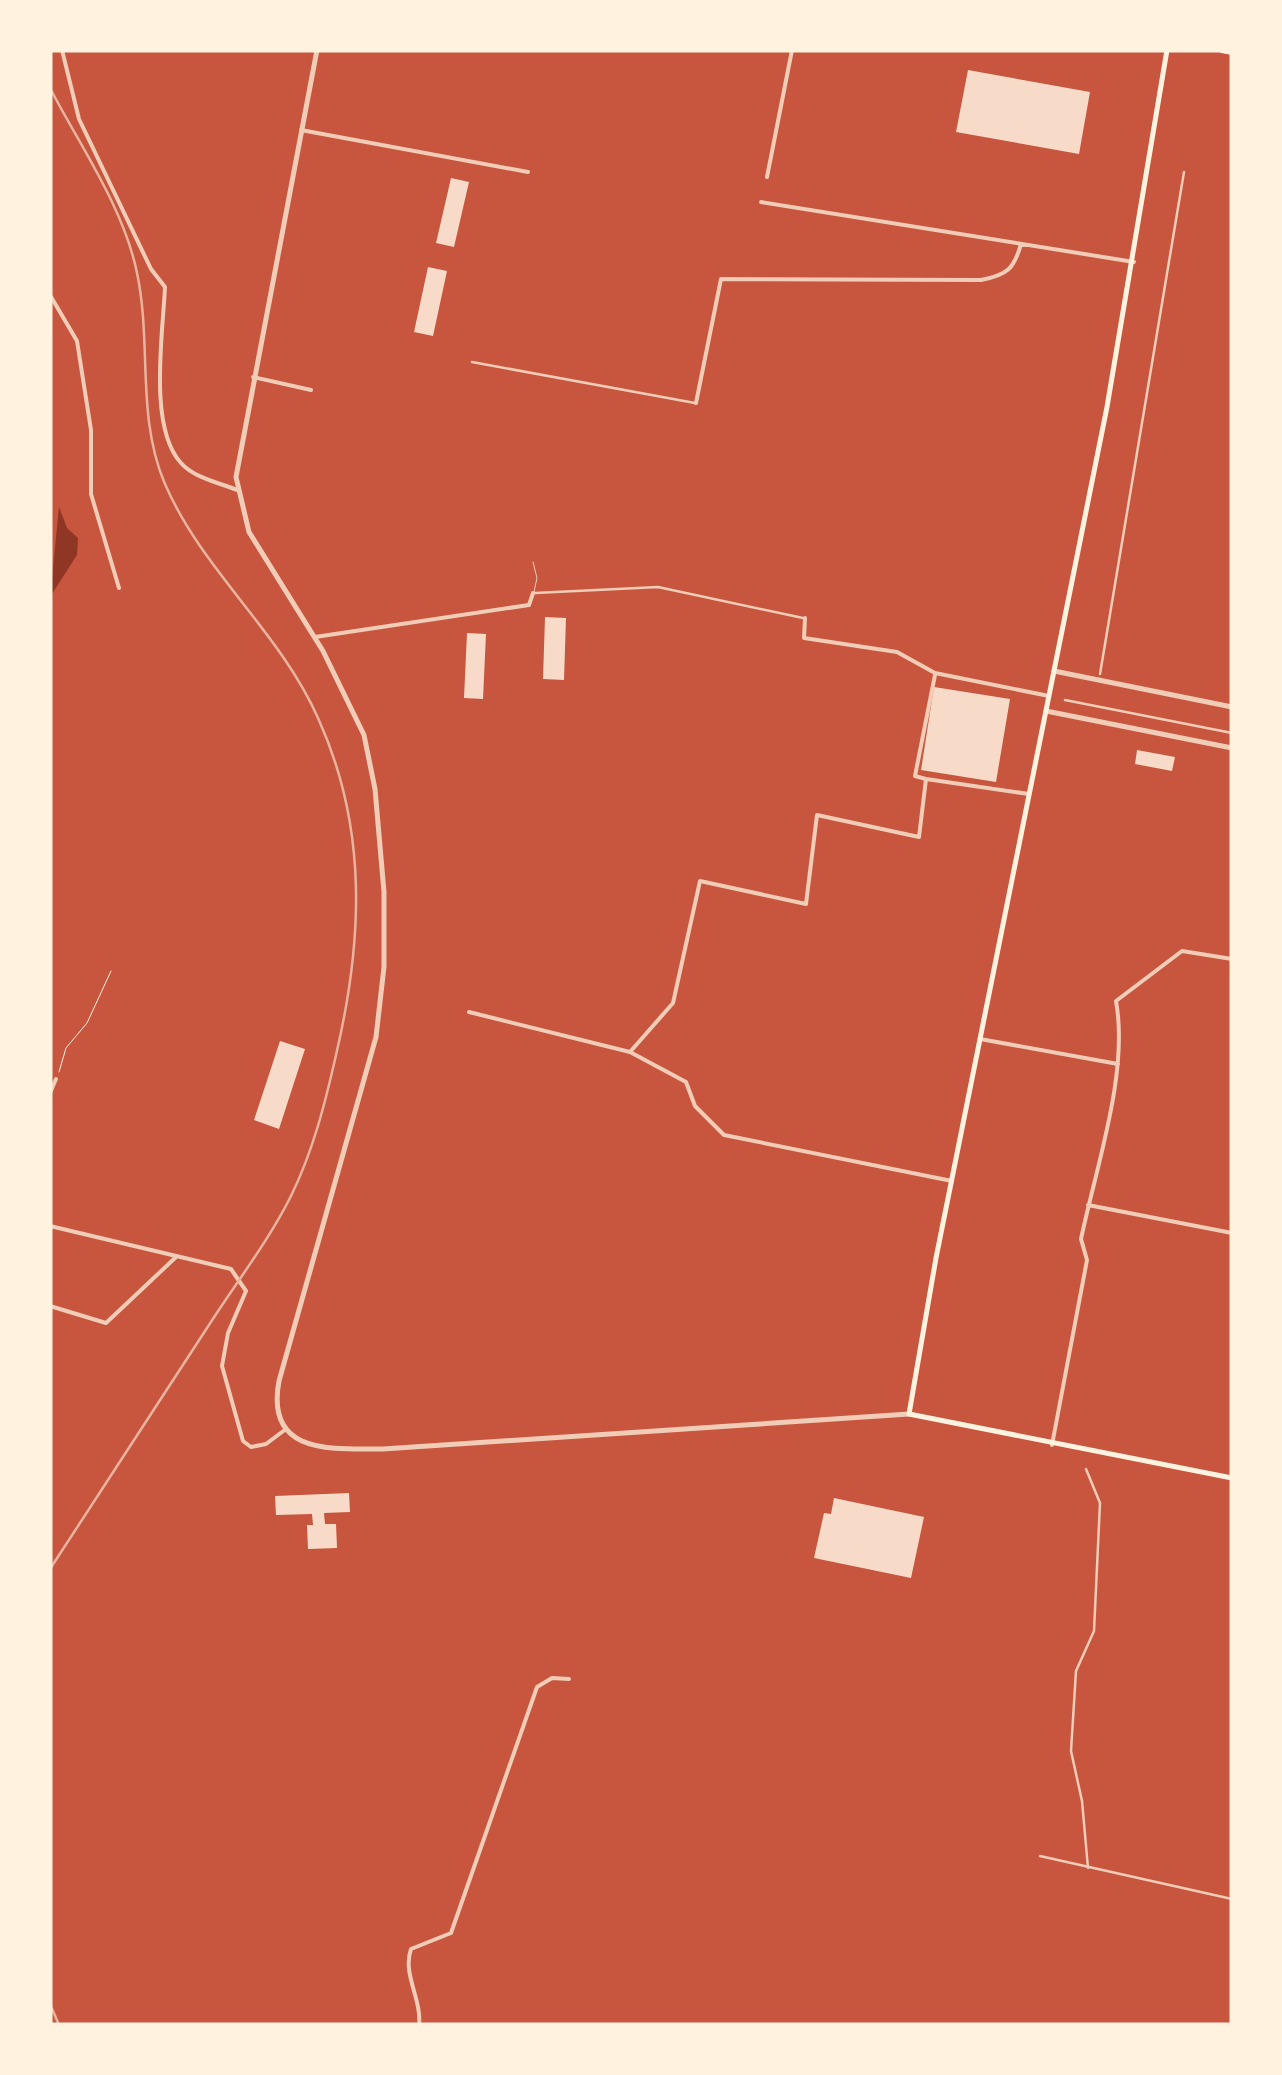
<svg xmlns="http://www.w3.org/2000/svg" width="1282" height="2075" font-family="'Noto Sans',sans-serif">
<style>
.water{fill:#8f3625}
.building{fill:#f7dbc8}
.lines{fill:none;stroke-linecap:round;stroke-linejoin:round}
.path{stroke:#fff3e0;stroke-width:1}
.service{stroke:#f1ccb7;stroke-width:1}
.pedestrian{stroke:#f1ccb7;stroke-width:2.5}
.minor{stroke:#f1ccb7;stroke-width:4}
.tertiary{stroke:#f1ccb7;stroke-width:5}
.secondary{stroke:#fff3e0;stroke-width:5}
.primary{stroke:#fff3e0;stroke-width:6}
.rail{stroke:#e9b49f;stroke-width:2.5}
</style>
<rect width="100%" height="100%" fill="#c8553d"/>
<!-- water -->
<path class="water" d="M59 507 67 528 78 538 77 555 50 597Z"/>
<!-- building -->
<path class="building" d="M968 70 1090 92 1079 154 956 132Z
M451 178 469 182 454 247 436 243Z
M428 267 447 271 433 336 414 332Z
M545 617 566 618 564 680 543 679Z
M467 633 486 634 483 699 464 698Z
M934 687 1010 699 996 782 921 770Z
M1137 750 1175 757 1172 771 1135 764Z
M280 1041 305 1049 279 1129 254 1120Z
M349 1493 350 1512 324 1513 325 1524H336L337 1548 308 1549 307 1525H313L312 1514 276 1515 275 1496Z
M834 1498 924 1517 911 1578 814 1558 824 1513 831 1514Z"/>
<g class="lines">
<!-- path -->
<path class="path" d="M59 1072 66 1048 87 1023 111 971"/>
<!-- service -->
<path class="service" d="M533 562 537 578 534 592"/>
<!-- pedestrian -->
<path class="pedestrian" d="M472 362 695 403
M535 593 658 587 803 618
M1100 674 1184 172
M1065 700 1232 733
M1086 1469 1100 1503 1094 1631 1076 1671 1071 1751 1082 1801 1088 1868
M1040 1856 1232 1899"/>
<!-- minor -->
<path class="minor" d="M62 50 79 119 151 269 165 287C163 333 148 427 181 463 194 478 220 483 237 490
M301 130 528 172
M767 177 792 50
M761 202 1134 262
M50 295 77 341 91 430V494L119 588
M253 377 311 390
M696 403 721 279 981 280C1007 275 1014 269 1021 244
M805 618 804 638 897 652 935 673 1049 696
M315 637 529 605 533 593
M926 779 915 776 935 675
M469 1012 630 1052 686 1082 695 1106 724 1135 952 1181
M980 1039 1118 1064
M630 1052 673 1003 700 881 806 904 817 815 919 837 926 779 1029 794
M50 1093 56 1079
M1088 1205 1232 1233
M50 1226 231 1269 246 1291 228 1333 222 1366 243 1441 251 1447 266 1444 286 1429
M50 1306 106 1323 176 1257
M1052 1445 1087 1260 1081 1239C1096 1167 1129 1073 1116 1001L1182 951 1232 959
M419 2025C422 1999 402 1974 411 1949L451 1933 537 1687 552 1678 569 1679"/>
<!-- tertiary -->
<path class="tertiary" d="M317 50 236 477 249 532 323 651 364 735 375 789 384 892V967L376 1037 279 1381C265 1455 331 1449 383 1449L909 1414
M1054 671 1232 707
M1046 711 1232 748"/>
<!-- secondary -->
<path class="secondary" d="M1167 50 1107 407 936 1258 909 1414 1232 1478"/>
<!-- primary -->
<path class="primary" d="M1222 50 1232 52"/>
<!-- rail -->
<path class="rail" d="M50 88C80 146 124 208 137 273 152 343 136 417 165 484 202 570 280 632 318 718 368 828 363 940 336 1055 325 1104 313 1151 291 1196 268 1242 235 1284 207 1328 155 1408 102 1489 50 1569
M50 2004 59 2025"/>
</g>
<!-- border -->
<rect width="1282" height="2075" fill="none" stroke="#fff3e0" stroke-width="105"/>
</svg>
